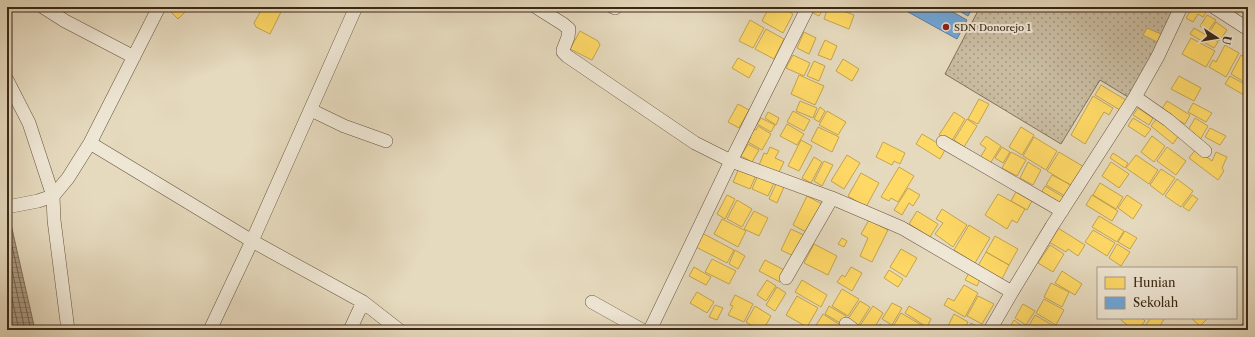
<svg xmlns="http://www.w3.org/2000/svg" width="1255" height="337" font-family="'Libre Caslon Text',serif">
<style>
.grass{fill:url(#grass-dots);stroke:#82725c}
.water{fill:url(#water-rules);stroke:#7e6e59}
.homes{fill:#ffd966;stroke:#c4a44e}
.schools{fill:#6fa8dc;stroke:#5f81a1}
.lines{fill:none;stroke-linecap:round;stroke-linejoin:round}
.shore{stroke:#73624e;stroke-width:1}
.minor-casing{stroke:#655440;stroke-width:14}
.minor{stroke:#efe7d5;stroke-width:13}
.poi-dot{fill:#8f2418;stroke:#efe7d5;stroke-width:1.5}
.labels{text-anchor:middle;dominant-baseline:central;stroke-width:4;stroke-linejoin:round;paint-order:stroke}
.poi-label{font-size:10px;fill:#3a2716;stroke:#efe7d5;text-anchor:start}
</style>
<defs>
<pattern id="grass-dots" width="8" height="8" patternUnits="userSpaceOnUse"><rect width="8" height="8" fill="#c9bca1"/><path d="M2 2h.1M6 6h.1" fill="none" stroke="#a49982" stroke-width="1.8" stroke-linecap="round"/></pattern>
<pattern id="water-rules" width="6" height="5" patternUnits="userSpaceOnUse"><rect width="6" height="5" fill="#ac9d85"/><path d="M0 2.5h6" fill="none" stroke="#8d806c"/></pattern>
</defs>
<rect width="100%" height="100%" fill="#e6dabe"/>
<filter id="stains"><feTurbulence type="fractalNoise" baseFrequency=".005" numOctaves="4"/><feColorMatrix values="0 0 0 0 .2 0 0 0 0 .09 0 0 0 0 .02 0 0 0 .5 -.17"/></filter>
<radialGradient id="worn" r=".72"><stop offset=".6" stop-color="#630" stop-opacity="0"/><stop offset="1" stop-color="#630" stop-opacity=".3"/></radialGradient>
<!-- grass -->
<path class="grass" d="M980 7H1175L1154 51 1128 97 1100 80 1061 144 945 74Z"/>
<!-- water -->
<path class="water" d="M7 212 10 220 35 330H7Z"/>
<!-- homes -->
<path class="homes" d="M168 7H190L178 19 167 8Z
M263 7H271L281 12 270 34 256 27 254 23Z
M769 7H780L793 14 783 33 762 21Z
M811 7H824L819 16 809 11Z
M828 7H833L854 15 849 29 824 19Z
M1193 7H1198L1206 12 1203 17 1198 14 1193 22 1186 18Z
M1231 7H1242L1235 18 1228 12Z
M1207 15 1216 20 1208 31 1200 26Z
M750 20 764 28 753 48 739 41Z
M1216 22 1227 30 1219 41 1208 34Z
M1147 28 1161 34 1157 42 1143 35Z
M1194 28 1218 42 1214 48 1190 34Z
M766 29 784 39 774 59 755 49Z
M580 31 598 41 600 45 592 60 570 49Z
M804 32 816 38 809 54 797 48Z
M1191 38 1215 51 1206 67 1182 54Z
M825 40 837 46 831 60 818 55Z
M1225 45 1239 53 1226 77 1209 67 1213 60 1216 62Z
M793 55 810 63 804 76 786 68Z
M1241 55 1248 59V80L1246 83 1231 74Z
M738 58 755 67 749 78 732 68Z
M843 59 859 69 852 81 836 71Z
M814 61 825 66 819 81 807 76Z
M799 75 824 86 815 105 791 94Z
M1179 76 1201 88 1194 101 1171 89Z
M1230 76 1248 86V89L1244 95 1225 84Z
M1101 85 1126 100 1120 110 1095 95Z
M1093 96 1113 108 1109 115 1104 112 1085 144 1071 135Z
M979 99 989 104 978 124 968 119Z
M800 101 817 108 813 118 796 111Z
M1167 101 1190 115 1185 124 1161 110Z
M1193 103 1212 113 1206 122 1188 112Z
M738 104 749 110 739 128 728 122Z
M820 107 825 111 819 122 814 119Z
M1138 108 1153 118 1149 125 1133 115Z
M793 111 810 120 804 131 787 122Z
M827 111 846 122 838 135 819 125Z
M768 112 779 118 776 125 765 118Z
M954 112 965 119 951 142 939 135Z
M761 118 775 125 771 132 757 124Z
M1133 118 1151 129 1145 137 1128 126Z
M1157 118 1179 135 1173 144 1151 126Z
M1195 118 1208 126 1200 140 1187 132Z
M967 119 977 126 964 147 954 140Z
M787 124 804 134 797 145 780 136Z
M758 126 771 134 762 150 748 142 751 137 749 135 751 129 756 130Z
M818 127 839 137 832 152 811 141Z
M1021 127 1034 135 1022 155 1009 147Z
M1210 128 1226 136 1220 145 1205 137Z
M922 134 946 148 940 159 916 144Z
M986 136 1001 146 988 167 978 161 986 148 980 144Z
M1152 136 1165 146 1154 162 1141 152Z
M1034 137 1057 151 1046 170 1023 156Z
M801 140 812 146 799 171 788 166Z
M883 142 905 153 900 164 894 161 892 165 876 157Z
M748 144 759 150 752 162 741 156Z
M770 147 779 151 775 158 784 162 778 174 759 165 764 153 767 154Z
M1002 147 1010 152 1003 163 995 158Z
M1167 147 1186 161 1176 175 1157 161Z
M1196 149 1212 161 1216 152 1227 157 1222 168 1224 171 1218 180 1189 158Z
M1011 152 1026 160 1017 176 1002 168Z
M1059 152 1084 167 1072 186 1047 171Z
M1113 153 1128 163 1125 168 1110 158Z
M847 155 860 163 844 189 831 181Z
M1136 155 1158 170 1149 184 1126 168Z
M814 157 822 162 811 183 802 178Z
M824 161 833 165 822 186 814 181Z
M1028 162 1041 170 1033 185 1020 178Z
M1111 162 1129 174 1119 188 1102 176Z
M899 167 914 176 898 202 891 198 889 201 881 197Z
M739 168 756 175 750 189 733 182Z
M1161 169 1175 178 1163 195 1150 185Z
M861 173 879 183 866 207 848 196Z
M758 175 774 183 768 196 752 189Z
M1052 175 1071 185 1065 196 1046 185Z
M1177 179 1193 191 1181 207 1165 196Z
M1100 183 1123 197 1116 209 1093 195Z
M776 184 784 187 777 203 769 199Z
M1045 186 1065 198 1059 207 1040 195Z
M908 188 920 195 913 206 909 203 902 215 894 210Z
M1017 190 1033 199 1027 210 1011 201Z
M998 194 1025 209 1017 223 1012 220 1007 229 985 215Z
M727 195 735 199 725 219 717 214Z
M1092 195 1118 211 1112 221 1086 205Z
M1127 195 1142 205 1133 219 1118 208Z
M1192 195 1198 199 1189 211 1183 207Z
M807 196 822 204 808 233 793 225Z
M737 200 752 209 742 227 727 219Z
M942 209 967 225 953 247 935 234 943 223 936 219Z
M754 211 768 218 759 236 744 229Z
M917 211 938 224 930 237 909 224Z
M1099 216 1124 231 1117 242 1092 227Z
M722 219 746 231 738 247 714 234Z
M869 220 888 230 872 262 860 256 868 238 861 234Z
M969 225 990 238 975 263 954 250Z
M1058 228 1085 245 1078 256 1068 249 1066 252 1049 242Z
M791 229 806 236 796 257 781 250Z
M1093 230 1115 243 1107 256 1085 242Z
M1125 231 1137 238 1130 249 1118 242Z
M702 233 734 250 727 263 696 247Z
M995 236 1018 249 1009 265 986 252Z
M842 238 847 241 844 247 838 244Z
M814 244 837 256 828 275 804 263Z
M1117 244 1130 252 1121 266 1109 258Z
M1050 245 1064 254 1053 272 1038 263Z
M901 249 917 258 906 277 890 267Z
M735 250 745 256 738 269 729 264Z
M986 252 1009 265 1002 279 978 266Z
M712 259 736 271 729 284 705 272Z
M765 260 786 271 780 282 759 271Z
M694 267 711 277 706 285 689 276Z
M851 267 862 273 852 291 837 282 842 275 845 277Z
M889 270 903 279 898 287 884 278Z
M970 271 981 277 977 286 965 280Z
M1062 271 1082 284 1075 295 1055 283Z
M767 280 776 286 766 301 757 295Z
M802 280 827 295 821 307 795 292Z
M1051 283 1069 292 1062 307 1044 297Z
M964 285 978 293 965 317 944 305 948 298 954 301Z
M777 287 786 293 775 311 766 305Z
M842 289 859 299 848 316 832 306Z
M697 292 714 302 707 313 690 303Z
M735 295 753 304 744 322 728 315 733 306 730 305Z
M797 296 818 308 807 327 786 315Z
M978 296 994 304 982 324 967 316Z
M1044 299 1064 310 1056 325 1036 313Z
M860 301 870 307 858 326 848 319Z
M892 303 902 308 892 325 882 319Z
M1023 304 1035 311 1026 325 1015 318Z
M715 305 723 308 717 320 709 317Z
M755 306 771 316 763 330H759L746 322Z
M829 306 846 316 842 324 825 314Z
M873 306 883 313 873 330H864L859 327Z
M909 306 931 319 927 327 905 313Z
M901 313 930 330H895L892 328Z
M823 314 842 326 839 330H820L815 327Z
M954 314 968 322 964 330H946Z
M1035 315 1054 326 1052 330H1029L1027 329Z
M1122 318H1142L1145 321 1138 330H1133L1121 320Z
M1151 318H1165L1157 330H1142Z
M1191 318H1208L1200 326Z
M1014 320 1027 330H1008Z
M971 323 984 330H967Z
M880 324 889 330H876Z
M713 325 722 330H711Z"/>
<!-- schools -->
<path class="schools" d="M897 7H907L905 11Z
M911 7H944L967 20 957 39 908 12Z
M952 7H973L968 16Z"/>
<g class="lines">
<!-- shore -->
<path class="shore" d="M7 224 31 330
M7 247 25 330
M7 276 19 330"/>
<!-- minor casing -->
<g class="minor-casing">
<path id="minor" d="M43 7 65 21 134 57
M536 7 563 24 569 29 568 37 563 50V52L567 56 695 143 731 161 832 198 902 228 1012 292
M613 7 615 8
M1214 7 1248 29
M7 80 29 123 53 196 54 220 68 330
M1135 97 1168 120 1205 151
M311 110 344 126 386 141
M943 142 1062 211
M90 143 252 241 356 7
M7 207 38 201 53 196 68 178 90 143 159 7
M786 278 832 198
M592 302 642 330
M846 324 854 330
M210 330 252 241 363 302 399 330
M350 330 363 302
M650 330 731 161 808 7
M990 330 1012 292 1052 226 1135 97 1158 56 1181 7
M1246 330 1248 328"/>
</g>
<!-- minor -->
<use href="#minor" class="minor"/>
</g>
<!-- markers -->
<circle class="poi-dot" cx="946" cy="27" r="4"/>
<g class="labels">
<!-- poi labels -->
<g class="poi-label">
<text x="954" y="27">SDN Donorejo 1</text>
</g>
</g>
<!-- margin -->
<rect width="1255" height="337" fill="none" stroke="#e6dabe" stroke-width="24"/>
<rect x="8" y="8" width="1239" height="321" fill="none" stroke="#3a2716" stroke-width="2"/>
<rect x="12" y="12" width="1231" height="313" fill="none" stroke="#3a2716"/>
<!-- legend -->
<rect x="1097" y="267" width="140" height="52" fill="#efe7d5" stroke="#a79a89"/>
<rect x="1105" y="277" width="20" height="12" fill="#ffd966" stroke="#a79a89"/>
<text x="1133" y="287" font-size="12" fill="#3a2716">Hunian</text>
<rect x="1105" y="297" width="20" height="12" fill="#6fa8dc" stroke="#a79a89"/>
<text x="1133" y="307" font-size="12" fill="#3a2716">Sekolah</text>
<!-- north arrow -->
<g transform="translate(1217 38) rotate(102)" stroke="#efe7d5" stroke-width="3" paint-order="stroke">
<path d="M0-3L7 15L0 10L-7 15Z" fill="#3a2716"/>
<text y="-6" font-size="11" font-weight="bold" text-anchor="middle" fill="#3a2716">U</text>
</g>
<rect width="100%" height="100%" filter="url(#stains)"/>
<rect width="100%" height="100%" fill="url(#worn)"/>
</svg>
